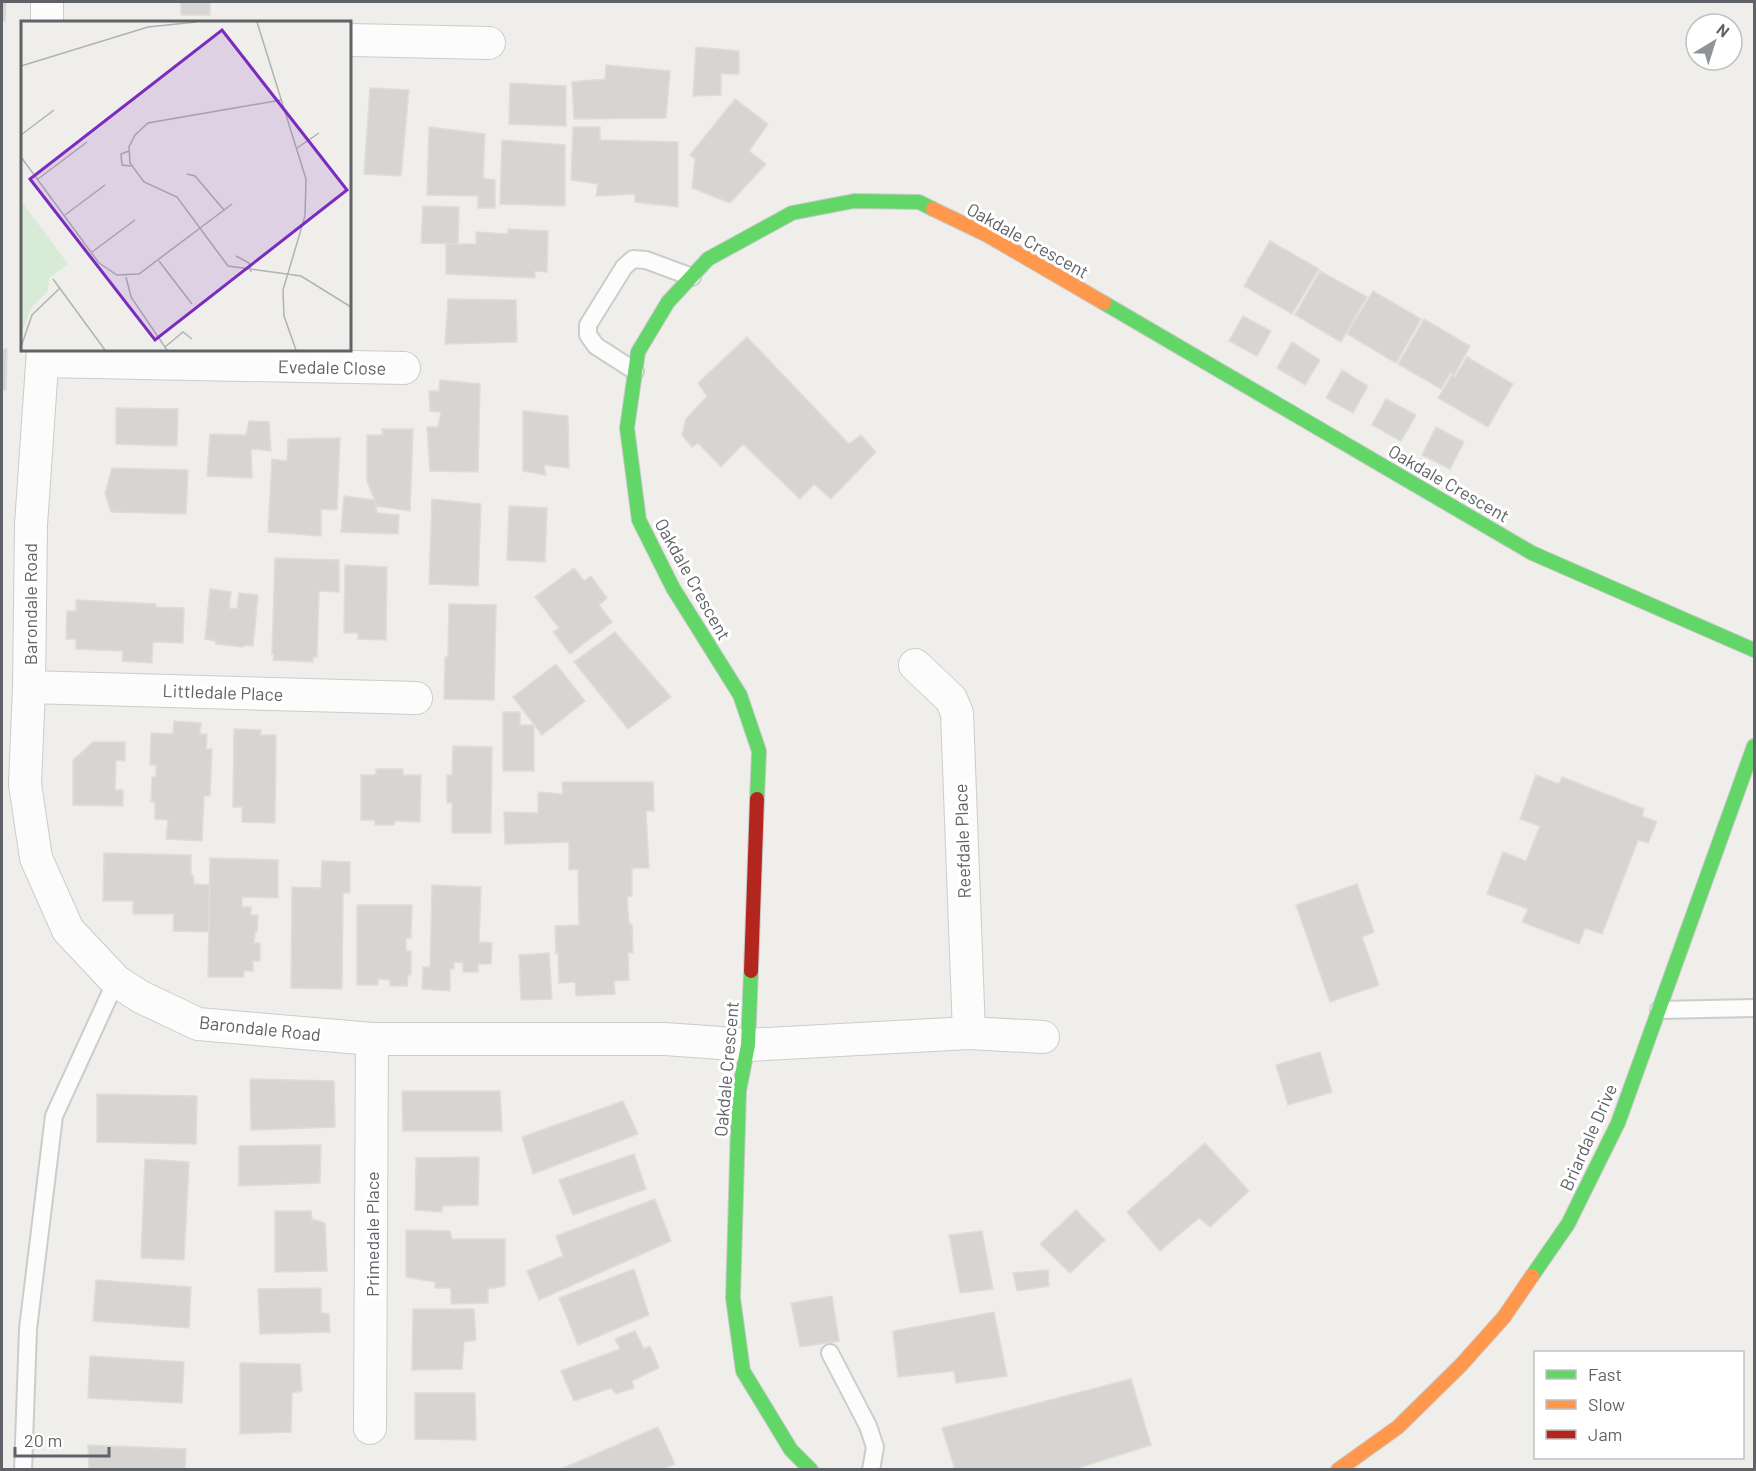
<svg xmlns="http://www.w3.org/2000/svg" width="1756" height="1471" font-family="Barlow,sans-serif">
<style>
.building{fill:#d6d5d3;stroke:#deddd9;stroke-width:1.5}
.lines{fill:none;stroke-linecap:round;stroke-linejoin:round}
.lane-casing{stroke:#cbcccc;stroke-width:20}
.street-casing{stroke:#cbcccc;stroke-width:34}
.fast-casing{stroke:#cacacb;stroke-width:16}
.slow-casing{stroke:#cacacb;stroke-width:16}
.jam-casing{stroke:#cacacb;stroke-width:16}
.lane{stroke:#fdfcfc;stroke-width:16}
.street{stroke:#fdfcfc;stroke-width:32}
.fast{stroke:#63d668;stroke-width:14}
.slow{stroke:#ff974d;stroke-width:14}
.jam{stroke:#b3261e;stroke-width:14}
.labels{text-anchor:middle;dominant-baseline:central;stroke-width:6;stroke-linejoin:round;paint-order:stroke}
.street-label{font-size:18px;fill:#5f6368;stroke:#fff}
.inset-road{fill:none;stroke:#b1b2b2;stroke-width:1.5}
.view{fill:#7b2cbf;fill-opacity:0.15;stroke:#7b2cbf;stroke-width:3}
.inset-edge{fill:none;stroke:#5f6368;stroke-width:3}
</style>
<rect width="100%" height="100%" fill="#efeeea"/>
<!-- building -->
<path class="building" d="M2 2H6L5 21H2Z
M181 2H210V15H181Z
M696 47 739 51V74H721V95L693 96Z
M606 65 670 71 666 118 574 119 572 82 605 79Z
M510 83 566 86V126L509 124Z
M370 88 409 90 401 176 364 174Z
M735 99 768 124 749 151 766 164 730 203 692 188 695 159 690 155Z
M429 127 485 134 483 178 495 180V208H478V196L427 195Z
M573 127H600V140L678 142V207L635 202V194L596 196 598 184 571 180Z
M502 140 565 145V206L500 204Z
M423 206 459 207 458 244 421 243Z
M508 229 548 231 547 272 535 271V278L446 274V244H476V232L508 234Z
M1270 241 1319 269 1292 314 1244 286Z
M1320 271 1367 297 1341 342 1295 315Z
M1373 291 1421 319 1396 363 1347 334Z
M448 299 516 300 517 342 445 344Z
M1243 316 1271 331 1257 356 1229 341Z
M1424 319 1470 346 1454 375 1451 372 1441 389 1398 364Z
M747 337 849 444 861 435 876 452 831 499 814 484 800 499 743 444 721 467 698 443 692 447 682 435 686 419 707 396 698 383Z
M1292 342 1320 360 1305 385 1277 368Z
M2 349H7L6 390H2Z
M1467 357 1513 384 1488 427 1438 398 1452 375 1455 377Z
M1342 370 1368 386 1353 413 1326 398Z
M440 380 480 384 478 472 430 471 427 427H438L441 412 430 411 429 391H439Z
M1386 399 1416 415 1401 441 1372 425Z
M116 408 178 409 177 446 116 444Z
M523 411 568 416 569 468 544 465 546 475 523 471Z
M249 421 269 422 271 451 251 449 252 478 207 476 210 434 246 435Z
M1436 427 1464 442 1450 469 1422 455Z
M382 429H413L410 511 377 506 367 481V435H383Z
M340 438 337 510 321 509V536L268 532 272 459 287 461 288 439Z
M112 468 188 470 186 514 111 512 105 493Z
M344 496 375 500 377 513 399 515 398 534 341 532Z
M432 499 481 504 478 586 429 584Z
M509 506 547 508 545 562 507 560Z
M275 558 339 560V592L319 591 317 657H313V662L273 660 274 654H272Z
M345 565 387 567 386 640 358 639V633H344Z
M574 568 584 581 591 576 607 598 599 605 612 622 570 654 553 632 559 628 535 597Z
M210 589 231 592 229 608 237 609 239 593 258 595 253 646 244 645V647L216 644 215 641 205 639Z
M76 600 156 604V607L184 608 183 643 153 642 152 663 122 661 123 651 76 649V639H66L67 611H76Z
M449 604 496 605 494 700 444 699 445 658 448 655Z
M615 632 671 697 628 729 574 662Z
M556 664 585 701 542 735 513 697Z
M503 712H520V725H534V771H503Z
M174 721 201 723 200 734H207L206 749H212L210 796H204L202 841 166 839 168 820 155 819V802H151L152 777H156V765H150L151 733 173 734Z
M234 729 261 730 260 735H276L275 823 242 822V807H233Z
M93 742H125V761L116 760 115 790H123V806L73 805V760Z
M453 746 492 747 491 833H452V803H447V775H452Z
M376 769H403V775H421L420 822 395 821 394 825H375V820H361V775H376Z
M1536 775 1559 784 1562 777 1644 809 1642 816 1657 822 1648 843 1638 840 1602 934 1585 928 1579 944 1522 922 1528 909 1487 894 1503 852 1526 861 1540 826 1520 819Z
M562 782H653L654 811H646L649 868H632V896L627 897 629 924H632L633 953 628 952 629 980 614 981 615 994 576 996 575 982 559 983 558 952 556 954 555 926 579 925 578 869 569 870V842L505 844 504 812 538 813V792L563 794Z
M104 853 191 855V875H193L194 884 210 885 209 932 173 931 174 914H133V901H103Z
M210 858 278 860V898L242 897V907H251V915H258L257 932H255L254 943H260V961H253V971H244V977H208Z
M322 861 350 862V893H343L342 989 291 988 292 887 321 888Z
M1357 884 1374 932 1362 937 1379 985 1330 1002 1296 905Z
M432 885 481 887 479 942 492 943 491 964H478V972H463V963L454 962V969H450V991L422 989 423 967H430Z
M357 905H412L411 938H406V951H411V975H408L407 986H390V980L378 979V985H357Z
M549 953 552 999 521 1000 519 955Z
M1320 1052 1332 1092 1288 1105 1276 1065Z
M250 1079 334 1081 335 1127 251 1130Z
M402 1091H500L502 1131H403Z
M97 1094 197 1096 196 1144 97 1142Z
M623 1101 638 1134 533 1174 522 1137Z
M1205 1143 1249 1191 1210 1227 1199 1218 1160 1251 1127 1212Z
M321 1145 320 1183 239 1186V1146Z
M634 1154 646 1189 573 1215 559 1180Z
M479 1157 478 1205 442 1206V1212L415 1210 416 1158Z
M145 1159 189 1162 184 1260 141 1258Z
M655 1199 671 1241 539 1300 527 1271 563 1256 556 1236Z
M1076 1210 1105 1240 1070 1273 1040 1244Z
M275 1211H311L312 1219 325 1223 327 1271 275 1272Z
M406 1230 450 1231 452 1239H505V1286L488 1289V1303L451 1304V1288H435V1282L406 1277Z
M982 1231 993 1289 960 1293 949 1235Z
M634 1269 649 1315 578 1345 559 1298Z
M1048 1270 1049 1286 1017 1291 1013 1273Z
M96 1280 191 1287 189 1328 93 1321Z
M321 1288V1313L329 1314 330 1332 260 1334 258 1289Z
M832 1296 839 1341 800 1347 791 1303Z
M413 1309H474L476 1340 464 1342 462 1369 412 1370Z
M994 1312 1007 1376 956 1383 954 1371 898 1377 893 1331Z
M635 1331 644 1349 650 1346 659 1368 632 1381 634 1388 616 1394 611 1388 574 1401 561 1371 620 1349 615 1339Z
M90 1356 184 1362 182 1403 88 1398Z
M240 1363 300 1364 302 1391 292 1393 291 1432 240 1434Z
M1131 1379 1151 1445 1072 1470H955L942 1428Z
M415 1393H475L476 1440 415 1439Z
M658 1427 675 1464 660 1470H559Z
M88 1445 186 1449 185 1470H89Z"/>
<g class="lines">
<!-- lane casing -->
<g class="lane-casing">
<path id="lane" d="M635 371 596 346 588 335V325L624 267 633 259 646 260 692 277
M1659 1010 1754 1008
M830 1353 868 1426 875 1447 871 1470
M23 1470 28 1329 54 1116 116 981"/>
</g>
<!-- street casing -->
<g class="street-casing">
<path id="street" d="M47 22V2
M350 40 489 43
M43 350 31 525 29 687 25 784 36 858 68 930 116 981 141 997 198 1024 372 1039H665L748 1045 969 1033 1043 1037
M43 361 404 368
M915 665 951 699 957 713 969 1033
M29 687 416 698
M370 1428 372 1039"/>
</g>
<!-- fast casing -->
<g class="fast-casing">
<path id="fast" d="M1104 303 1532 553 1754 650
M757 799 759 751 740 695 673 588 639 520 627 428 638 352 668 302 708 259 792 213 854 201 919 202 933 209
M751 971 748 1045 739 1091 733 1298 743 1371 791 1450 811 1470
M1532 1276 1568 1224 1618 1123 1754 746"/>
</g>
<!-- slow casing -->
<g class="slow-casing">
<path id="slow" d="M933 209 987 235 1104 303
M1338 1470 1398 1427 1461 1365 1504 1317 1532 1276"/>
</g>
<!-- jam casing -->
<g class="jam-casing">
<path id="jam" d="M751 971 757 799"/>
</g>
<!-- lane -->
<use href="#lane" class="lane"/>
<!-- street -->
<use href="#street" class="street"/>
<!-- fast -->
<use href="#fast" class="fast"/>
<!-- slow -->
<use href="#slow" class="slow"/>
<!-- jam -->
<use href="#jam" class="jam"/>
</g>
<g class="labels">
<!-- street labels -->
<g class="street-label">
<text transform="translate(1028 240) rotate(29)">Oakdale Crescent</text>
<text transform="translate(332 367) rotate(1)">Evedale Close</text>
<text transform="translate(1449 483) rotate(30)">Oakdale Crescent</text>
<text transform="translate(693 579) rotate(61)">Oakdale Crescent</text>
<text transform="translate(30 604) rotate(-90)">Barondale Road</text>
<text transform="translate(223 692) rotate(2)">Littledale Place</text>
<text transform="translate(962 841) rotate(-92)">Reefdale Place</text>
<text transform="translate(260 1028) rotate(6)">Barondale Road</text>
<text transform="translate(726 1069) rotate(-85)">Oakdale Crescent</text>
<text transform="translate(1588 1137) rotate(-66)">Briardale Drive</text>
<text transform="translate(372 1234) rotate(-90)">Primedale Place</text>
</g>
</g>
<!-- overview -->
<g transform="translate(21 21)">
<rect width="330" height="330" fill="#efeeea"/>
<path d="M0 180 47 243 28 257 27 270 11 286 0 312Z" fill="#d8ebd6"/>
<path class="inset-road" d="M236 1 285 158 284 195 262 269 263 295 275 329M0 45 127 6 175 1M260 79 127 102 114 114 108 126 109 142 123 161 156 176 207 245 280 255 330 286M0 114 33 89M276 127 298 112M108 130 100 133 101 144 110 145M0 136 78 242 96 254 118 253 211 183M166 153 174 155 203 189M17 158 66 121M44 194 84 164M71 231 114 199M215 235 228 242 230 251M138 240 171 283M105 256 110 276 146 329M32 258 84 329M0 326 11 294 38 268M144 326 162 311 171 318"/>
<path class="view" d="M201 9 326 169 134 319 9 158Z"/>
<rect width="330" height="330" class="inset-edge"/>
</g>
<!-- border -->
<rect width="1756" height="1471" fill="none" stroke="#5f6368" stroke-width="6"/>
<!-- legend -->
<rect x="1534" y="1351" width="210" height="108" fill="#ffffff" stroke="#bfc1c3" stroke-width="1.5"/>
<rect x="1546" y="1370" width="30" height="9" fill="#63d668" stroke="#bfc1c3" stroke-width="1.5"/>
<text x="1588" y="1381" font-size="18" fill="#5f6368">Fast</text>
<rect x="1546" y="1400" width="30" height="9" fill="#ff974d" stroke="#bfc1c3" stroke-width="1.5"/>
<text x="1588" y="1411" font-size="18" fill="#5f6368">Slow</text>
<rect x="1546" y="1430" width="30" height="9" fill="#b3261e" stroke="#bfc1c3" stroke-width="1.5"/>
<text x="1588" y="1441" font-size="18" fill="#5f6368">Jam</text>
<!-- north arrow -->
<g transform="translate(1714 42) rotate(38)"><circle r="28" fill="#ffffff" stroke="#bfc1c3" stroke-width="1.5"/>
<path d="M0-4.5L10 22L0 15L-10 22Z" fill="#919496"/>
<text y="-9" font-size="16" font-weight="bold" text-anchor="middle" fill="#5f6368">N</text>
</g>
<!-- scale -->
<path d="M15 1447v9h94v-9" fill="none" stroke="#5f6368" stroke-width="3"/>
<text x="24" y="1447" font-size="18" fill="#5f6368" stroke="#ffffff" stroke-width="4.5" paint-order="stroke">20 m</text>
</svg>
